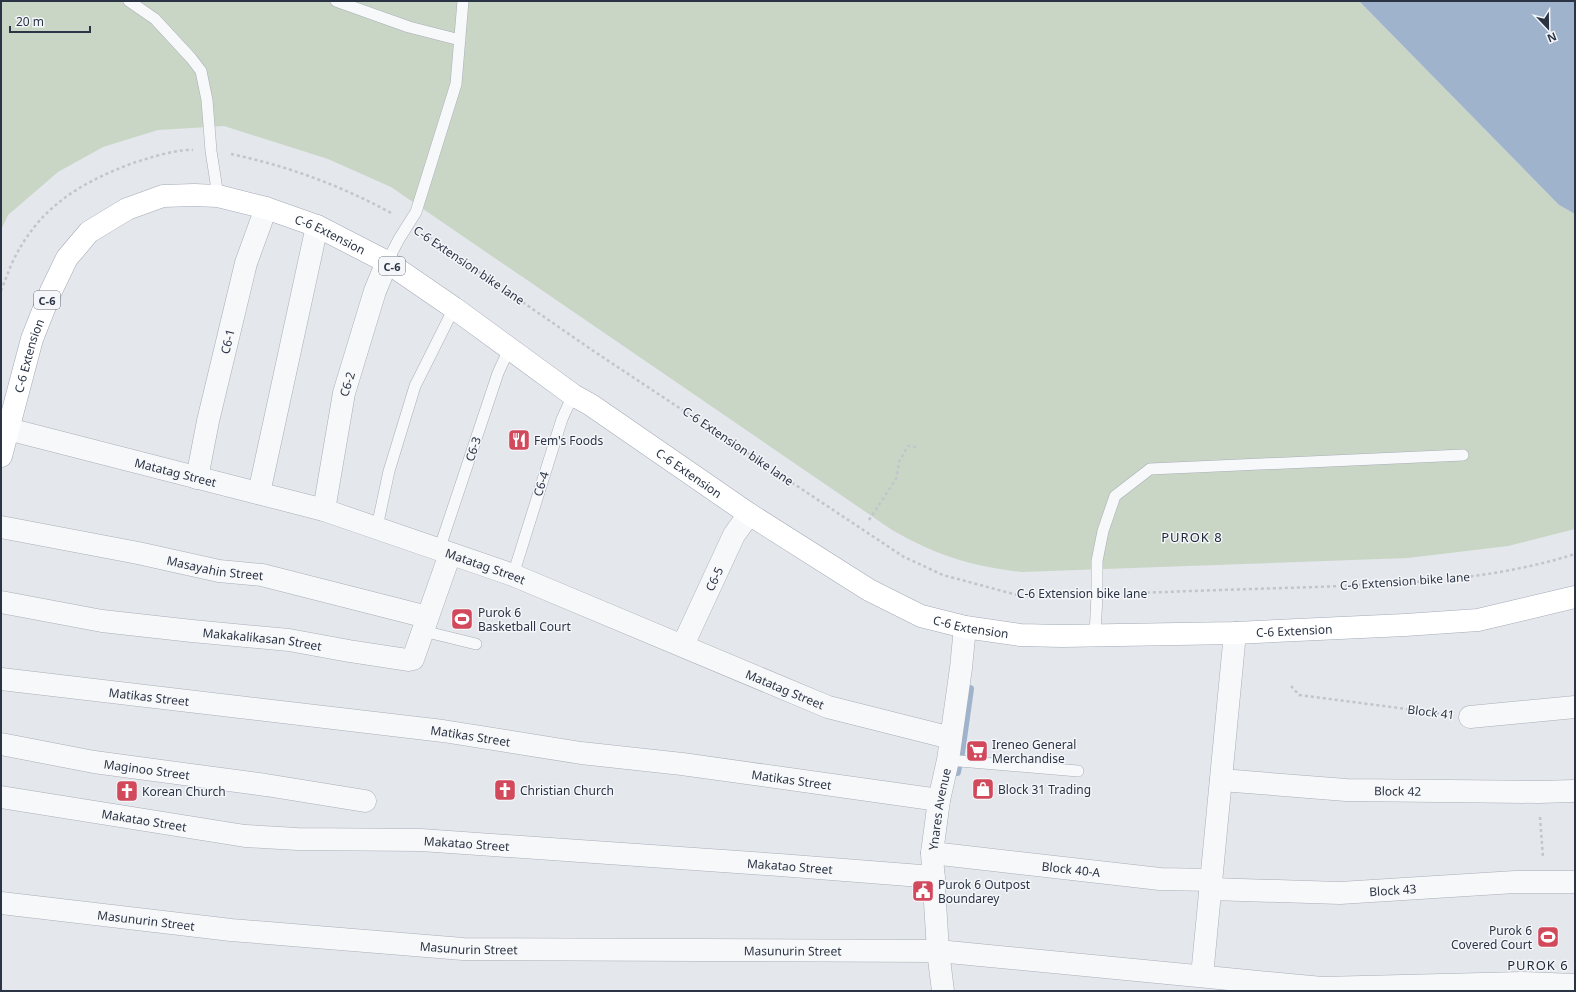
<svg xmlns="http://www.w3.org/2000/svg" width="1576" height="992" font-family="'Noto Sans',sans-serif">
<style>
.green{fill:#c9d6c5}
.water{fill:#9fb4cc}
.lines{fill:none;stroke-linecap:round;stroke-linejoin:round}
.stream{stroke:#9fb4cc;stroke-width:8}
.service-casing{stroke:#a9aeb7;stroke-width:12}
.minor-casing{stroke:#a9aeb7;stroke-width:23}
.primary-casing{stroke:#a3abb8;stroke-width:23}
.path{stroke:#c2c5cb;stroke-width:2.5;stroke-dasharray:3 3;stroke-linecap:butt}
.service{stroke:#f7f8fa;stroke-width:11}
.minor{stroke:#f7f8fa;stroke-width:22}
.primary{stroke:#fff;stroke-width:22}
.labels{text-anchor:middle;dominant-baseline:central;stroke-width:3;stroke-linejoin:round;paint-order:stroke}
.shield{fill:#f4f6f9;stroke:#676e7b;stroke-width:1}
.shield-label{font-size:11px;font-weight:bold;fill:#2b3445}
.street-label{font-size:12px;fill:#2b3445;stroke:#f4f6f9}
.poi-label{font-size:12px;fill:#2b3445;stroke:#f4f6f9;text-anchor:start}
.neighbourhood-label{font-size:13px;letter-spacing:1px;fill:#1d2536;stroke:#f4f6f9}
</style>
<rect width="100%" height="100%" fill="#e4e7ec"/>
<!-- green -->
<path class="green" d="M1 1H1359L1559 205 1575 214V529L1508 546 1408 558 1021 572C988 568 955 561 925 547 914 542 903 536 892 530L391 187 328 159 224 126 158 130 103 147 58 172 8 215 1 230Z"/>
<!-- water -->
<path class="water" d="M1359 1H1575V214L1559 205Z"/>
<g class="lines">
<!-- stream -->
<path class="stream" d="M960 760 970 689
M957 772 958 767"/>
<!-- service casing -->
<g class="service-casing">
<path id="service" d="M129 1 155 19 191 58 201 71 207 100 211 151 218 196
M336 1 409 27 460 40
M387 262 399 239 416 212 456 84 463 1
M377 527 389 471 415 386 454 308
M439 550 498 373 509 349
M513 575 562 419 573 395
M423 631 476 644
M1095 635 1097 595V561L1103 531 1115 496 1150 469 1463 455
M948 760 1078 771"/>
</g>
<!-- minor casing -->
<g class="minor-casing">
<g id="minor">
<path id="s1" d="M8 429 324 510 513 575 828 707 951 738"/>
<path id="s2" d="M197 478 208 421 246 263 266 208"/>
<path d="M259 493 317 226"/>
<path id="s3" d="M324 510 344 393 375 291 387 262"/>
<path id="s4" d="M1 527 138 553 219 571 262 575 427 617"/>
<path id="s5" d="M1 602 102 621 192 631 289 640 349 651 408 660 413 659 450 554"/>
<path id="s6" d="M683 645 734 535 749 514"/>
<path id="s7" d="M1 679 443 731 581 753 682 764 939 800"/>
<path d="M1470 717 1575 707"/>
<path id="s8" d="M1 744 94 762 266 785 365 801"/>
<path id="s9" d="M1221 780 1346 790 1538 792 1575 791"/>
<path id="s10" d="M1 797 245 836 297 839 421 840 780 865 934 877"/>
<path id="s11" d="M932 853 1160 879 1211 880"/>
<path id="s12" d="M1211 889 1340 893 1515 882H1575"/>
<path id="s13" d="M1 903 231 930 463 949 938 951 1322 988 1522 983 1575 985"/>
<path d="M1202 976 1235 633"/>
<path id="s14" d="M943 991 938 951 932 853 939 800 948 760 961 668 965 627"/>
</g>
</g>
<!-- primary casing -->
<g class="primary-casing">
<g id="primary">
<path id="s15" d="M1 456 32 339 51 291 67 258 89 232 127 209 163 196 194 195 218 196 266 208 317 226 387 262 454 308 573 395 591 405 749 514 869 590 921 616 965 627 1020 635 1062 636 1235 633 1405 625 1478 620 1575 597"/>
</g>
</g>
<!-- path -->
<path class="path" d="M231 154C288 166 342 186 393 214
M424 234 592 350 904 557 943 575 1021 596 1078 595
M1 291C4 282 8 274 11 265 37 209 77 184 133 163 149 158 176 149 193 150
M869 520 896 479 899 462 908 446H912L918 448
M1117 594C1183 591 1250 589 1317 587 1406 583 1489 581 1575 554
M1291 686 1299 695 1445 714
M1540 817 1543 858"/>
<!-- service -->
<use href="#service" class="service"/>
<!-- minor -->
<use href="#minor" class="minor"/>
<!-- primary -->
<use href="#primary" class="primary"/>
</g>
<!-- icons -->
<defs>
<g id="restaurant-square" transform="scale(1.15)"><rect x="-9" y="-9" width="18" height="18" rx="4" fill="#d1495b" stroke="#f4f6f9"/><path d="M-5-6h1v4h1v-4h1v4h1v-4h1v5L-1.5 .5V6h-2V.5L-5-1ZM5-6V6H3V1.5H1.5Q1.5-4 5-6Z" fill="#fff"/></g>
<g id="stadium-square" transform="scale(1.15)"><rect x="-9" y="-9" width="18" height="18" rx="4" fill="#d1495b" stroke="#f4f6f9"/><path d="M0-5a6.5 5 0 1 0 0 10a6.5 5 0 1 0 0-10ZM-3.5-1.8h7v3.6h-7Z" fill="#fff"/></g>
<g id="supermarket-square" transform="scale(1.15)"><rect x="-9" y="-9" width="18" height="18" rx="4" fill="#d1495b" stroke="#f4f6f9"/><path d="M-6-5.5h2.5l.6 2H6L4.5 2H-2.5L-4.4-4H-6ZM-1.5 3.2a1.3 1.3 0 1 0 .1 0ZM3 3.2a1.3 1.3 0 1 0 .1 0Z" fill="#fff"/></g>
<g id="shop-square" transform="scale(1.15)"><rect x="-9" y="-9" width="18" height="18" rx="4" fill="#d1495b" stroke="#f4f6f9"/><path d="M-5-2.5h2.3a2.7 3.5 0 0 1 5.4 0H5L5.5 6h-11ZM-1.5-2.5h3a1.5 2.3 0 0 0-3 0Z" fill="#fff"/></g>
<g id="church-square" transform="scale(1.15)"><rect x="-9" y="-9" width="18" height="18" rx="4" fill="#d1495b" stroke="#f4f6f9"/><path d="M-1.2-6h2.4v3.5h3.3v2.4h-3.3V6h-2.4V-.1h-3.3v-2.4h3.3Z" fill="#fff"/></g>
<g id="civic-square" transform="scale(1.15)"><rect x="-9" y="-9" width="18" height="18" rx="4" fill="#d1495b" stroke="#f4f6f9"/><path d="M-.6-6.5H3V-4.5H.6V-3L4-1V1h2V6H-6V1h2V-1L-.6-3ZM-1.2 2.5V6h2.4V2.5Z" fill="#fff"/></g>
</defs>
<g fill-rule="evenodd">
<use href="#restaurant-square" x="519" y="440"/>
<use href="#stadium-square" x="462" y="619"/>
<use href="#supermarket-square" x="977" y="751"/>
<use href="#shop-square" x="983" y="789"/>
<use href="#church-square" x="505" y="790"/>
<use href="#church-square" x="127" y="791"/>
<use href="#civic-square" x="923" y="891"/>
<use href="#stadium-square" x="1548" y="937"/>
</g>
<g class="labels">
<!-- shield labels -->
<g class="shield">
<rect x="379" y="257" width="26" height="18" rx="3"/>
<rect x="34" y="291" width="26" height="18" rx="3"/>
</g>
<g class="shield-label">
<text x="392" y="266">C-6</text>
<text x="47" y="300">C-6</text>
</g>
<!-- street labels -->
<g class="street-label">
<text stroke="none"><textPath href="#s15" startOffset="500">C-6 Extension</textPath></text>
<text transform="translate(469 265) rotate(34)">C-6 Extension bike lane</text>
<text stroke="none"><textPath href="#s2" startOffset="140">C6-1</textPath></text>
<text stroke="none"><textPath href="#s15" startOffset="104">C-6 Extension</textPath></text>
<text stroke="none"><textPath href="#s3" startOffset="128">C6-2</textPath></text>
<text transform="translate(738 446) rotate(34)">C-6 Extension bike lane</text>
<text transform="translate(473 449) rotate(-72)">C6-3</text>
<text stroke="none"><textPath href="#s1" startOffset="173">Matatag Street</textPath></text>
<text stroke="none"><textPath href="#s15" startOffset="932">C-6 Extension</textPath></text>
<text transform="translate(541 484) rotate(-73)">C6-4</text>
<text stroke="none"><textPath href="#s1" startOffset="497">Matatag Street</textPath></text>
<text stroke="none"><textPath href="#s4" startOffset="218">Masayahin Street</textPath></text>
<text stroke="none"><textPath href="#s6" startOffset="73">C6-5</textPath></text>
<text transform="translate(1405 581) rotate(-4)">C-6 Extension bike lane</text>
<text x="1082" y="593">C-6 Extension bike lane</text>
<text stroke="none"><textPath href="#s15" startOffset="1256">C-6 Extension</textPath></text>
<text stroke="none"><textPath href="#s15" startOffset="1580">C-6 Extension</textPath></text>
<text stroke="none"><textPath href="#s5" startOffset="264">Makakalikasan Street</textPath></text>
<text stroke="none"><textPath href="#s1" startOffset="821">Matatag Street</textPath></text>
<text stroke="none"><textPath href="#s7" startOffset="149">Matikas Street</textPath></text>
<text transform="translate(1431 712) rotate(7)">Block 41</text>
<text stroke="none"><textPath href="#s7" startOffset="473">Matikas Street</textPath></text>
<text stroke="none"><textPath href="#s8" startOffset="148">Maginoo Street</textPath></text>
<text stroke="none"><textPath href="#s7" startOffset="797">Matikas Street</textPath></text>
<text stroke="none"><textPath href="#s9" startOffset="177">Block 42</textPath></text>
<text stroke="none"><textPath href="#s14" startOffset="183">Ynares Avenue</textPath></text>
<text stroke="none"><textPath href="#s10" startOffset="145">Makatao Street</textPath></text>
<text stroke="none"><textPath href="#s10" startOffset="469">Makatao Street</textPath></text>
<text stroke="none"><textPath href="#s10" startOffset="793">Makatao Street</textPath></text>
<text stroke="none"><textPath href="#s11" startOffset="140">Block 40-A</textPath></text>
<text stroke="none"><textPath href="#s12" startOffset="182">Block 43</textPath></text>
<text stroke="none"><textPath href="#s13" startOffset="146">Masunurin Street</textPath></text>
<text stroke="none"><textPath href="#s13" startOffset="470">Masunurin Street</textPath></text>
<text stroke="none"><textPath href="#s13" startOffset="794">Masunurin Street</textPath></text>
</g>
<!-- poi labels -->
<g class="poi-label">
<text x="534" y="440">Fem's Foods</text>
<text x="478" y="612">Purok 6<tspan x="478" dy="14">Basketball Court</tspan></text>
<text x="992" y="744">Ireneo General<tspan x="992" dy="14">Merchandise</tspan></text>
<text x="998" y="789">Block 31 Trading</text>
<text x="520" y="790">Christian Church</text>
<text x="142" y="791">Korean Church</text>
<text x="938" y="884">Purok 6 Outpost<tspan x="938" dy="14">Boundarey</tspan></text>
<text x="1532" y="930" text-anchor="end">Purok 6<tspan x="1532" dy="14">Covered Court</tspan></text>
</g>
<!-- neighbourhood labels -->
<g class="neighbourhood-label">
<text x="1192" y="537">PUROK 8</text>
<text x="1538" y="965">PUROK 6</text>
</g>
</g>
<!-- border -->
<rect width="1576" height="992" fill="none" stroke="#2b3445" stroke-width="4"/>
<!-- north arrow -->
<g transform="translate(1548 28) rotate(158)" stroke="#f4f6f9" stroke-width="3" paint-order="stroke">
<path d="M0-3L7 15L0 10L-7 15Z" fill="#2b3445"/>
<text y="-6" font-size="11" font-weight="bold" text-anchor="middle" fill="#2b3445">N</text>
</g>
<!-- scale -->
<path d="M10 26v6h80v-6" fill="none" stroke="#2b3445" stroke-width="2"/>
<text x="16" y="26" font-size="12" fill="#2b3445" stroke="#f4f6f9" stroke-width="3" paint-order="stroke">20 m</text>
</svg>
